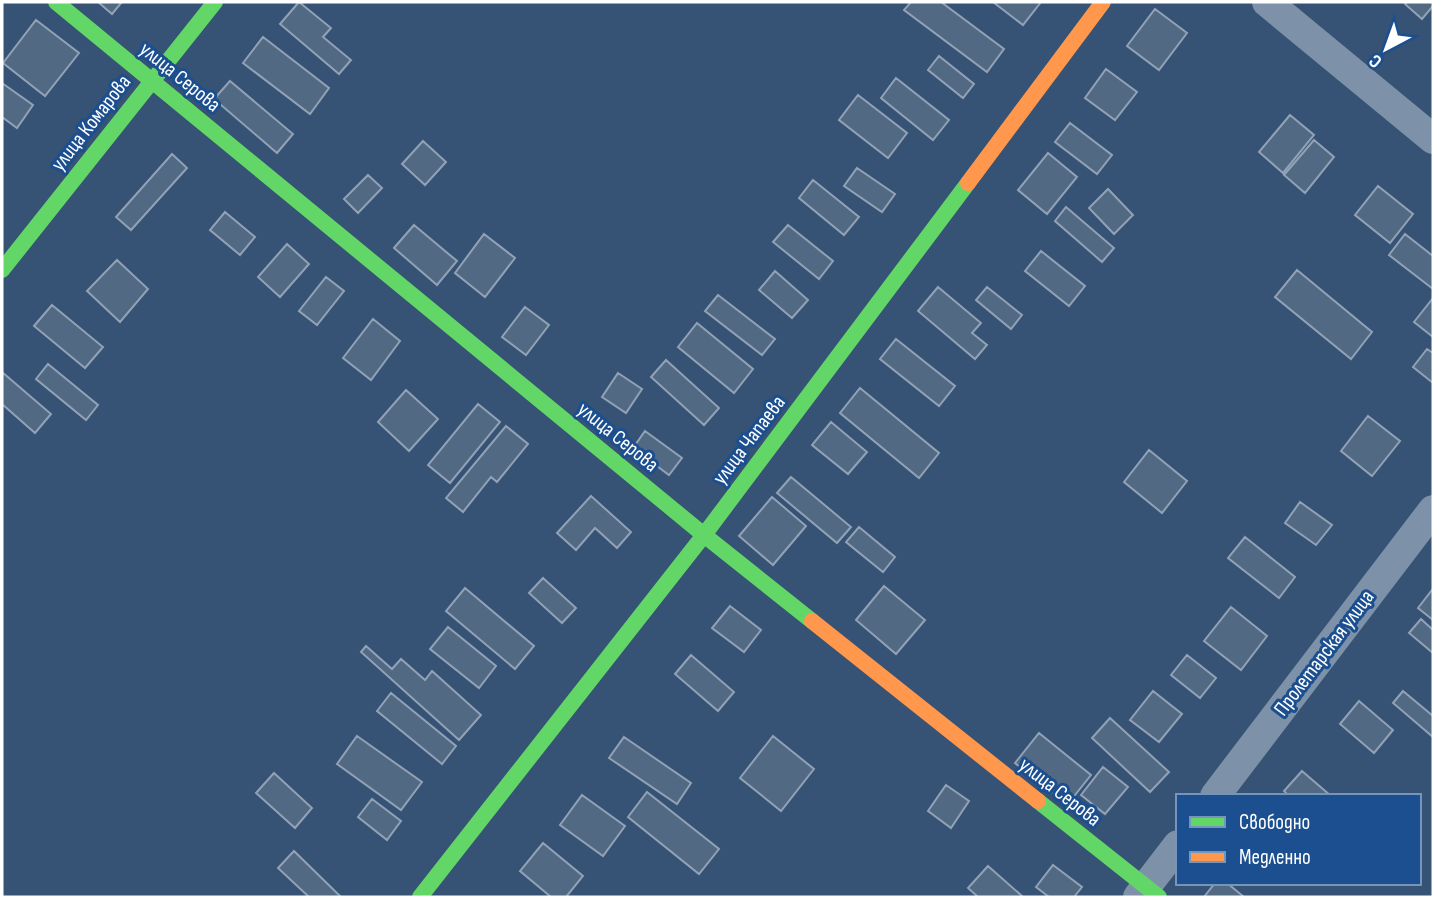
<svg xmlns="http://www.w3.org/2000/svg" width="1435" height="899" font-family="'Sofia Sans Condensed',sans-serif">
<style>
.building{fill:#526984;stroke:#92a2b6;stroke-width:2}
.lines{fill:none;stroke-linecap:round;stroke-linejoin:round}
.street{stroke:#7d92a8;stroke-width:30}
.fast{stroke:#63d668;stroke-width:16}
.slow{stroke:#ff974d;stroke-width:16}
.labels{text-anchor:middle;dominant-baseline:central;stroke-width:6;stroke-linejoin:round;paint-order:stroke}
.street-label{font-size:21px;fill:#fff;stroke:#1b4f8f}
</style>
<rect width="100%" height="100%" fill="#365274"/>
<!-- building -->
<path class="building" d="M98 2H122L112 14Z
M299 2 331 28 323 37 351 60 339 74 280 24Z
M911 2H941L1004 49 987 72 904 10Z
M993 2H1041L1023 25Z
M1407 2H1433V6L1422 19 1405 4Z
M1155 9 1187 33 1159 70 1127 46Z
M36 20 79 53 45 96 3 63Z
M263 37 329 88 310 114 243 63Z
M939 56 974 84 963 98 928 70Z
M1106 69 1137 92 1115 120 1085 98Z
M896 78 949 120 933 140 881 98Z
M230 81 293 134 277 153 214 99Z
M2 83 33 105 17 128 2 117Z
M858 95 907 133 888 158 839 120Z
M1290 115 1314 135 1283 173 1259 152Z
M1070 123 1112 155 1097 174 1055 142Z
M1314 140 1334 157 1305 193 1284 175Z
M423 141 446 162 425 185 402 164Z
M1048 153 1077 177 1047 214 1018 190Z
M172 154 187 168 131 230 116 217Z
M857 168 895 194 882 212 844 186Z
M368 175 382 188 358 213 344 199Z
M813 180 859 217 844 235 799 198Z
M1378 186 1413 214 1390 243 1355 215Z
M1108 189 1133 215 1114 234 1089 208Z
M1066 207 1114 248 1102 262 1055 221Z
M225 212 255 237 240 255 210 230Z
M414 225 457 261 437 285 394 248Z
M788 225 833 261 819 279 773 242Z
M484 234 515 258 485 297 455 273Z
M1405 234 1433 256V289L1389 255Z
M287 244 309 264 280 297 258 277Z
M1041 251 1085 286 1069 306 1025 271Z
M117 260 148 289 120 322 87 291Z
M1297 270 1372 332 1351 359 1275 297Z
M775 271 808 300 792 318 759 290Z
M326 277 344 291 317 325 299 311Z
M938 287 981 323 972 333 987 345 975 359 918 311Z
M987 287 1022 315 1011 329 976 300Z
M718 295 775 339 762 355 705 311Z
M1433 298V337L1414 322Z
M52 305 103 347 85 368 34 326Z
M525 307 549 325 526 355 502 337Z
M373 319 400 341 371 380 343 358Z
M697 323 753 369 734 393 678 347Z
M896 339 955 386 939 406 880 359Z
M1427 349 1433 353V383L1413 367Z
M666 360 719 408 704 425 651 377Z
M48 364 98 405 86 420 36 379Z
M2 372 51 414 35 433 2 404Z
M618 373 642 389 626 413 602 397Z
M860 388 939 453 919 478 840 413Z
M406 390 438 419 409 451 378 422Z
M478 404 500 422 450 483 428 465Z
M1368 416 1400 441 1372 476 1341 451Z
M831 422 867 452 848 474 812 445Z
M506 426 528 444 497 482 491 477 463 512 446 498Z
M645 431 682 458 669 475 633 448Z
M1149 450 1187 481 1162 513 1124 482Z
M791 477 851 527 837 543 777 493Z
M591 496 631 532 617 548 595 528 576 550 557 533Z
M772 497 806 526 773 565 739 536Z
M1300 502 1332 525 1316 545 1285 523Z
M859 527 895 557 883 572 846 542Z
M1245 537 1295 577 1279 598 1228 558Z
M543 578 576 608 562 623 529 593Z
M884 586 925 620 896 654 856 620Z
M465 588 534 646 515 669 446 611Z
M1432 590 1433 591V620L1418 608Z
M730 606 761 630 744 652 712 628Z
M1231 607 1267 636 1241 670 1204 641Z
M1421 619 1433 630V653L1409 633Z
M448 627 496 666 479 688 430 649Z
M366 646 392 669 401 659 425 680 432 671 481 715 459 740 361 652Z
M691 655 734 692 718 711 675 674Z
M1187 655 1216 678 1200 698 1171 675Z
M1153 691 1182 714 1159 742 1130 720Z
M1403 691 1433 716V737L1393 703Z
M391 693 456 746 442 764 377 711Z
M1359 701 1393 730 1374 753 1340 724Z
M1110 718 1169 772 1150 792 1092 738Z
M1039 733 1091 775 1067 805 1015 763Z
M357 736 422 782 401 810 337 764Z
M773 736 814 769 781 811 740 778Z
M624 737 691 783 677 804 609 758Z
M1103 767 1128 787 1105 814 1081 795Z
M1302 771 1331 796H1289L1284 791Z
M274 773 312 808 295 828 256 793Z
M946 785 969 801 951 828 928 811Z
M647 792 719 849 699 874 628 817Z
M582 795 625 826 603 856 560 825Z
M372 799 401 821 387 840 358 817Z
M543 843 583 876 566 897H551L520 871Z
M294 851 341 897H309L278 868Z
M1053 865 1082 887 1074 897H1049L1036 887Z
M988 866 1022 896 1021 897H978L968 888Z
M1215 883H1227L1244 897H1204Z"/>
<g class="lines">
<!-- street -->
<path class="street" d="M1267 2 1433 139
M1215 796 1433 510
M1138 897 1178 845"/>
<!-- fast -->
<path class="fast" d="M56 2 704 535 812 621
M2 270 215 2
M1038 801 1159 897
M420 897 704 535 968 183"/>
<!-- slow -->
<path class="slow" d="M968 183 1103 2
M812 621 1038 801"/>
</g>
<g class="labels">
<!-- street labels -->
<g class="street-label">
<text transform="translate(180 77) rotate(39)">улица Серова</text>
<text transform="translate(91 123) rotate(-52)">улица Комарова</text>
<text transform="translate(618 437) rotate(39)">улица Серова</text>
<text transform="translate(749 440) rotate(-53)">улица Чапаева</text>
<text transform="translate(1324 653) rotate(-53)">Пролетарская улица</text>
<text transform="translate(1060 792) rotate(38)">улица Серова</text>
</g>
</g>
<!-- border -->
<rect width="1435" height="899" fill="none" stroke="#ffffff" stroke-width="7"/>
<!-- legend -->
<rect x="1176" y="794" width="245" height="91" fill="#1b4f8f" stroke="#7695bc" stroke-width="2"/>
<rect x="1190" y="817" width="35" height="10" fill="#63d668" stroke="#7695bc" stroke-width="2"/>
<text x="1239" y="829" font-size="21" fill="#ffffff">Свободно</text>
<rect x="1190" y="852" width="35" height="10" fill="#ff974d" stroke="#7695bc" stroke-width="2"/>
<text x="1239" y="864" font-size="21" fill="#ffffff">Медленно</text>
<!-- north arrow -->
<g transform="translate(1386 49) rotate(221)" stroke="#1b4f8f" stroke-width="5" paint-order="stroke">
<path d="M0-5L12 26L0 18L-12 26Z" fill="#ffffff"/>
<text y="-10" font-size="19" font-weight="bold" text-anchor="middle" fill="#ffffff">С</text>
</g>
</svg>
